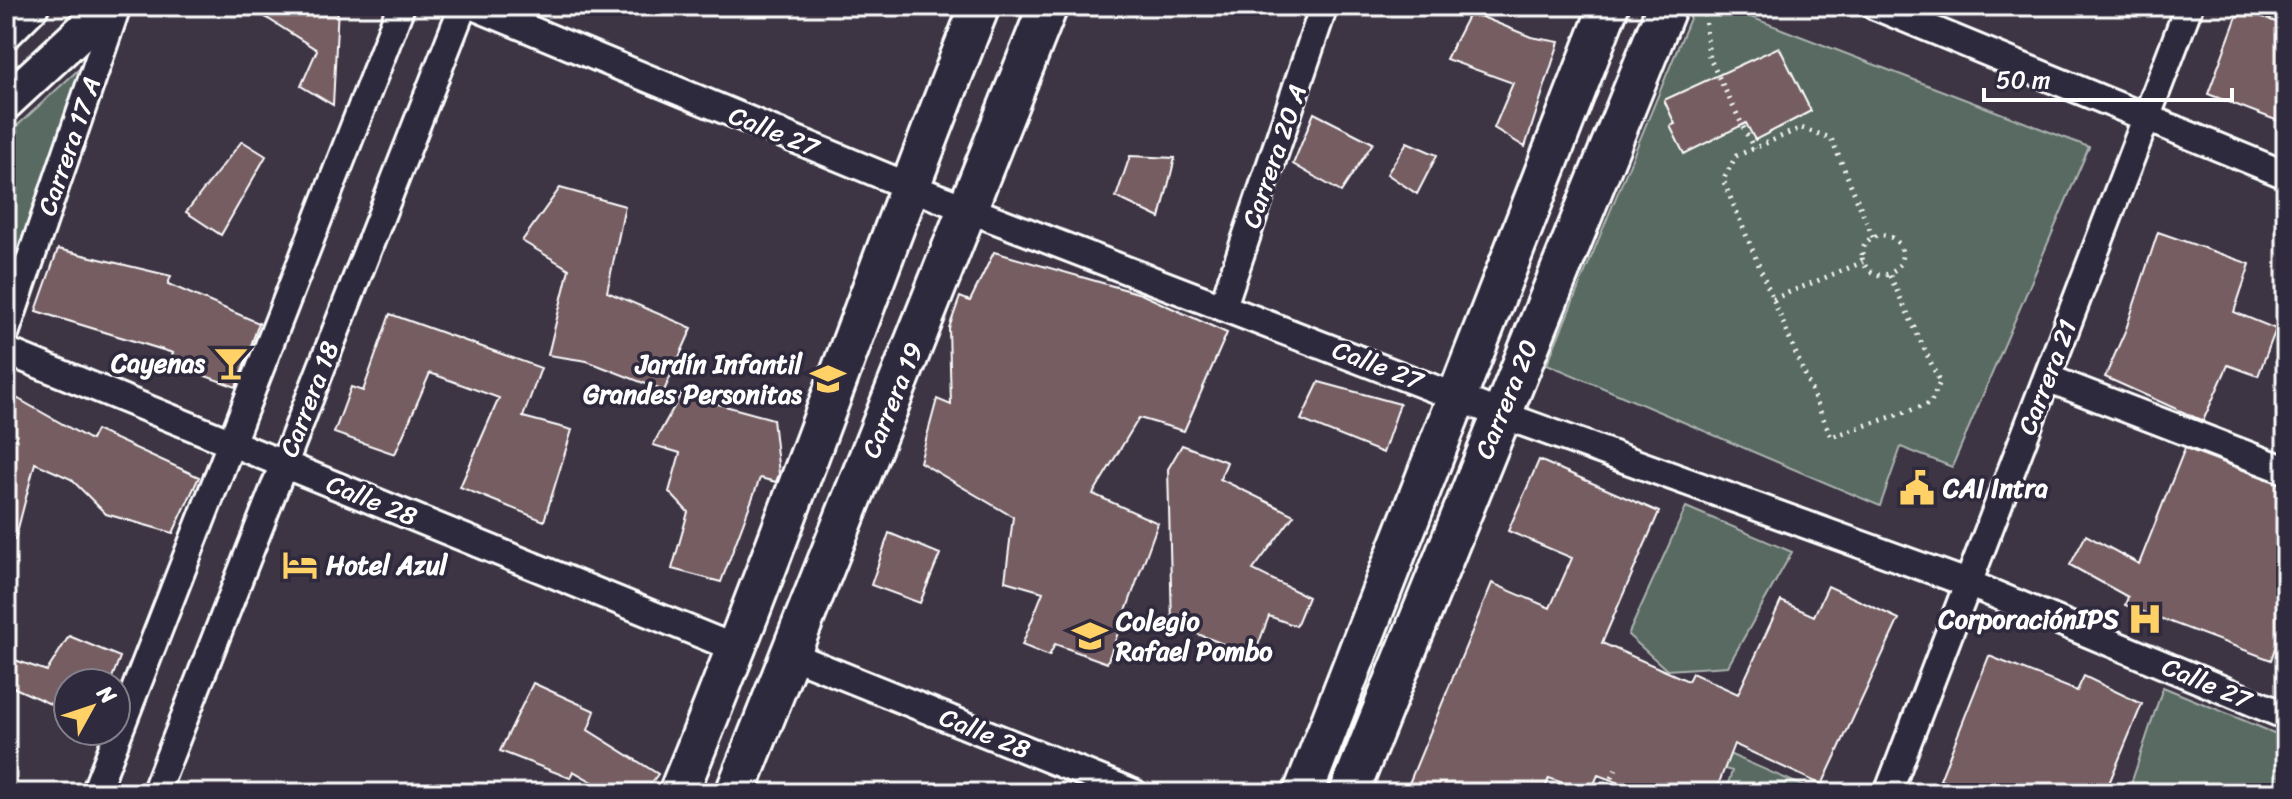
<svg xmlns="http://www.w3.org/2000/svg" width="2292" height="799" font-family="Sriracha,sans-serif">
<style>
.green{fill:#586a62;stroke:#acb4b0;stroke-width:2}
.building{fill:#745d62;stroke:#fff;stroke-width:2}
.lines{fill:none;stroke-linecap:round;stroke-linejoin:round}
.minor-casing{stroke:#fff;stroke-width:32}
.tertiary-casing{stroke:#fff;stroke-width:40}
.secondary-casing{stroke:#fff;stroke-width:44}
.path{stroke:#fff;stroke-width:5;stroke-dasharray:2 6;stroke-linecap:butt}
.minor{stroke:#2f2a3d;stroke-width:26}
.tertiary{stroke:#2f2a3d;stroke-width:34}
.secondary{stroke:#2f2a3d;stroke-width:38}
.labels{text-anchor:middle;dominant-baseline:central;stroke-width:7;stroke-linejoin:round;paint-order:stroke}
.street-label{font-size:26px;fill:#fff;stroke:#2f2a3d}
.poi-label{font-size:26px;font-weight:bold;fill:#fff;stroke:#2f2a3d;text-anchor:end}
</style>
<rect width="100%" height="100%" fill="#3d3444"/>
<filter id="ink" filterUnits="userSpaceOnUse"><feTurbulence type="fractalNoise" baseFrequency=".0125" numOctaves="2"/><feDisplacementMap in="SourceGraphic" scale="16" xChannelSelector="R" yChannelSelector="G"/><feConvolveMatrix kernelMatrix="1 2 1 2 8 2 1 2 1" color-interpolation-filters="sRGB"/></filter>
<g filter="url(#ink)">
<!-- green -->
<path class="green" d="M1695 6H1722L2089 147 1952 467 1901 447 1880 506 1547 364Z
M90 59 6 280V136Z
M1686 507 1792 552 1728 666 1667 670 1628 635Z
M2163 687 2286 738V793H2128Z
M1662 725 1819 793H1725L1732 771 1641 746Z"/>
<!-- building -->
<path class="building" d="M248 6H338L333 105 301 86 317 50Z
M2240 8 2286 26V124L2208 94Z
M1470 12 1531 37 1559 42 1525 147 1494 128 1513 83 1446 59Z
M1779 47 1811 111 1755 140 1746 123 1684 154 1670 126 1675 124 1664 100Z
M1314 113 1373 143 1341 192 1293 164Z
M242 141 266 156 221 235 186 212Z
M1407 142 1437 155 1417 194 1387 174Z
M1130 156 1175 158 1160 218 1116 197Z
M560 188 625 206 607 292 692 328 664 391 587 361 548 355 569 269 522 241Z
M2158 232 2250 264 2234 312 2276 329 2258 376 2228 365 2203 421 2105 377 2126 329Z
M58 249 171 276 168 284 259 323 236 387 169 363 173 353 36 311Z
M994 252 1141 294 1227 333 1184 431 1139 418 1093 494 1158 523 1107 663 1055 644 1049 656 1022 645 1043 592 1005 581 1013 517 920 462 937 399 951 405 949 328 960 297 970 301Z
M390 314 541 368 523 417 572 430 544 521 460 487 499 398 430 373 395 454 334 433 351 387 363 391Z
M1319 382 1400 404 1383 453 1301 420Z
M6 392 91 440 96 430 199 477 173 533 106 514 71 479 35 463 15 540 6 539Z
M681 394 773 419 779 474 776 482 760 478 721 582 672 569 688 512 669 492 680 453 653 445Z
M1182 445 1227 462 1220 479 1294 515 1253 570 1308 597 1296 626 1269 616 1254 656 1172 624 1168 469Z
M2185 448 2286 486V615L2271 660 2125 605 2128 597 2070 565 2086 535 2139 564Z
M1539 460 1659 512 1602 643 1688 681 1692 673 1738 694 1781 601 1814 616 1828 586 1899 619 1822 785 1734 744 1715 793H1646L1598 775 1590 793 1549 778 1543 793H1405L1492 583 1550 608 1572 558 1508 531Z
M889 533 940 554 920 603 871 585Z
M69 636 120 657 110 683H68V712L6 684V657L47 671Z
M1989 656 2077 691 2084 676 2142 704 2105 793H1973L1940 780Z
M533 683 595 711 588 730 658 774 644 793H612L573 771 570 778 500 751Z"/>
<g class="lines">
<!-- minor casing -->
<g class="minor-casing">
<path id="minor" d="M473 6 908 186 1500 414 1970 584 2286 716
M1875 6 2286 175
M1223 306 1324 6
M6 331 117 6
M6 351 737 649
M2047 378 2286 470
M791 655 1134 793
M95 793 401 6
M155 793 463 6
M1888 793 2189 6"/>
</g>
<!-- tertiary casing -->
<g class="tertiary-casing">
<path id="tertiary" d="M6 31 31 6
M6 102 109 6"/>
</g>
<!-- secondary casing -->
<g class="secondary-casing">
<path id="secondary" d="M678 793C785 533 876 267 980 6
M735 793 1048 6
M1303 793 1609 6
M1349 793 1667 6"/>
</g>
<!-- path -->
<path class="path" d="M1704 7 1709 57 1754 149
M1862 255a20 20 0 1 1 40 0a20 20 0 1 1-40 0Z
M1873 237 1831 138 1801 128 1736 156 1723 180 1831 437 1930 404 1940 382 1889 274
M1773 299 1863 262
M1606 793 1616 768"/>
<!-- minor -->
<use href="#minor" class="minor"/>
<!-- tertiary -->
<use href="#tertiary" class="tertiary"/>
<!-- secondary -->
<use href="#secondary" class="secondary"/>
</g>
</g>
<!-- icons -->
<defs>
<g id="bar-bare" transform="scale(2.76)"><path d="M-6-5H6L.8 .8V4.5H3.5V6h-7V4.5H-.8V.8Z" fill="#ffd166" stroke="#2f2a3d" stroke-width="2.5" paint-order="stroke"/></g>
<g id="school-bare" transform="scale(2.76)"><path d="M0-5L7-2L0 1L-7-2ZM-4 1L0 2.5L4 1V4Q0 6-4 4Z" fill="#ffd166" stroke="#2f2a3d" stroke-width="2.5" paint-order="stroke"/></g>
<g id="civic-bare" transform="scale(2.76)"><path d="M-.6-6.5H3V-4.5H.6V-3L4-1V1h2V6H-6V1h2V-1L-.6-3ZM-1.2 2.5V6h2.4V2.5Z" fill="#ffd166" stroke="#2f2a3d" stroke-width="2.5" paint-order="stroke"/></g>
<g id="hotel-bare" transform="scale(2.76)"><path d="M-6-4.5h1.5V1H6V5H4.5V3h-9V5H-6ZM-4 0a1.8 1.8 0 1 1 3.6 0ZM.5 0V-2.5h3Q6-2.5 6 0Z" fill="#ffd166" stroke="#2f2a3d" stroke-width="2.5" paint-order="stroke"/></g>
<g id="hospital-bare" transform="scale(2.76)"><path d="M-5-5h3v3.5h4V-5h3V5h-3V1.5h-4V5h-3Z" fill="#ffd166" stroke="#2f2a3d" stroke-width="2.5" paint-order="stroke"/></g>
</defs>
<g fill-rule="evenodd">
<use href="#bar-bare" x="231" y="363"/>
<use href="#school-bare" x="828" y="379"/>
<use href="#civic-bare" x="1917" y="488"/>
<use href="#hotel-bare" x="300" y="565"/>
<use href="#hospital-bare" x="2145" y="619"/>
<use href="#school-bare" x="1090" y="636"/>
</g>
<g class="labels">
<!-- street labels -->
<g class="street-label">
<text transform="translate(774 131) rotate(22)">Calle 27</text>
<text transform="translate(69 146) rotate(-71)">Carrera 17 A</text>
<text transform="translate(1274 156) rotate(-71)">Carrera 20 A</text>
<text transform="translate(1378 365) rotate(21)">Calle 27</text>
<text transform="translate(2047 377) rotate(-69)">Carrera 21</text>
<text transform="translate(309 399) rotate(-69)">Carrera 18</text>
<text transform="translate(1506 399) rotate(-68)">Carrera 20</text>
<text transform="translate(892 400) rotate(-68)">Carrera 19</text>
<text transform="translate(372 500) rotate(22)">Calle 28</text>
<text transform="translate(2207 683) rotate(23)">Calle 27</text>
<text transform="translate(985 733) rotate(22)">Calle 28</text>
</g>
<!-- poi labels -->
<g class="poi-label">
<text x="205" y="363">Cayenas</text>
<text x="802" y="364">Jardín Infantil<tspan x="802" dy="30">Grandes Personitas</tspan></text>
<text x="1943" y="488" text-anchor="start">CAI Intra</text>
<text x="326" y="565" text-anchor="start">Hotel Azul</text>
<text x="2119" y="619">CorporaciónIPS</text>
<text x="1116" y="621" text-anchor="start">Colegio<tspan x="1116" dy="30">Rafael Pombo</tspan></text>
</g>
</g>
<!-- margin -->
<rect width="2292" height="799" fill="none" stroke="#2f2a3d" stroke-width="32"/>
<rect x="16" y="16" width="2260" height="767" fill="none" stroke="#fff" stroke-width="3" filter="url(#ink)"/>
<!-- north arrow -->
<g transform="translate(92 707) rotate(50)"><circle r="38" fill="#2f2a3d" stroke="#827f8b" stroke-width="2"/>
<path d="M0-6L14 30L0 20L-14 30Z" fill="#ffd166"/>
<text y="-12" font-size="22" font-weight="bold" text-anchor="middle" fill="#ffffff">N</text>
</g>
<!-- scale -->
<path d="M1984 88v12h248v-12" fill="none" stroke="#ffffff" stroke-width="4"/>
<text x="1996" y="88" font-size="24" fill="#ffffff" stroke="#2f2a3d" stroke-width="6" paint-order="stroke">50 m</text>
</svg>
